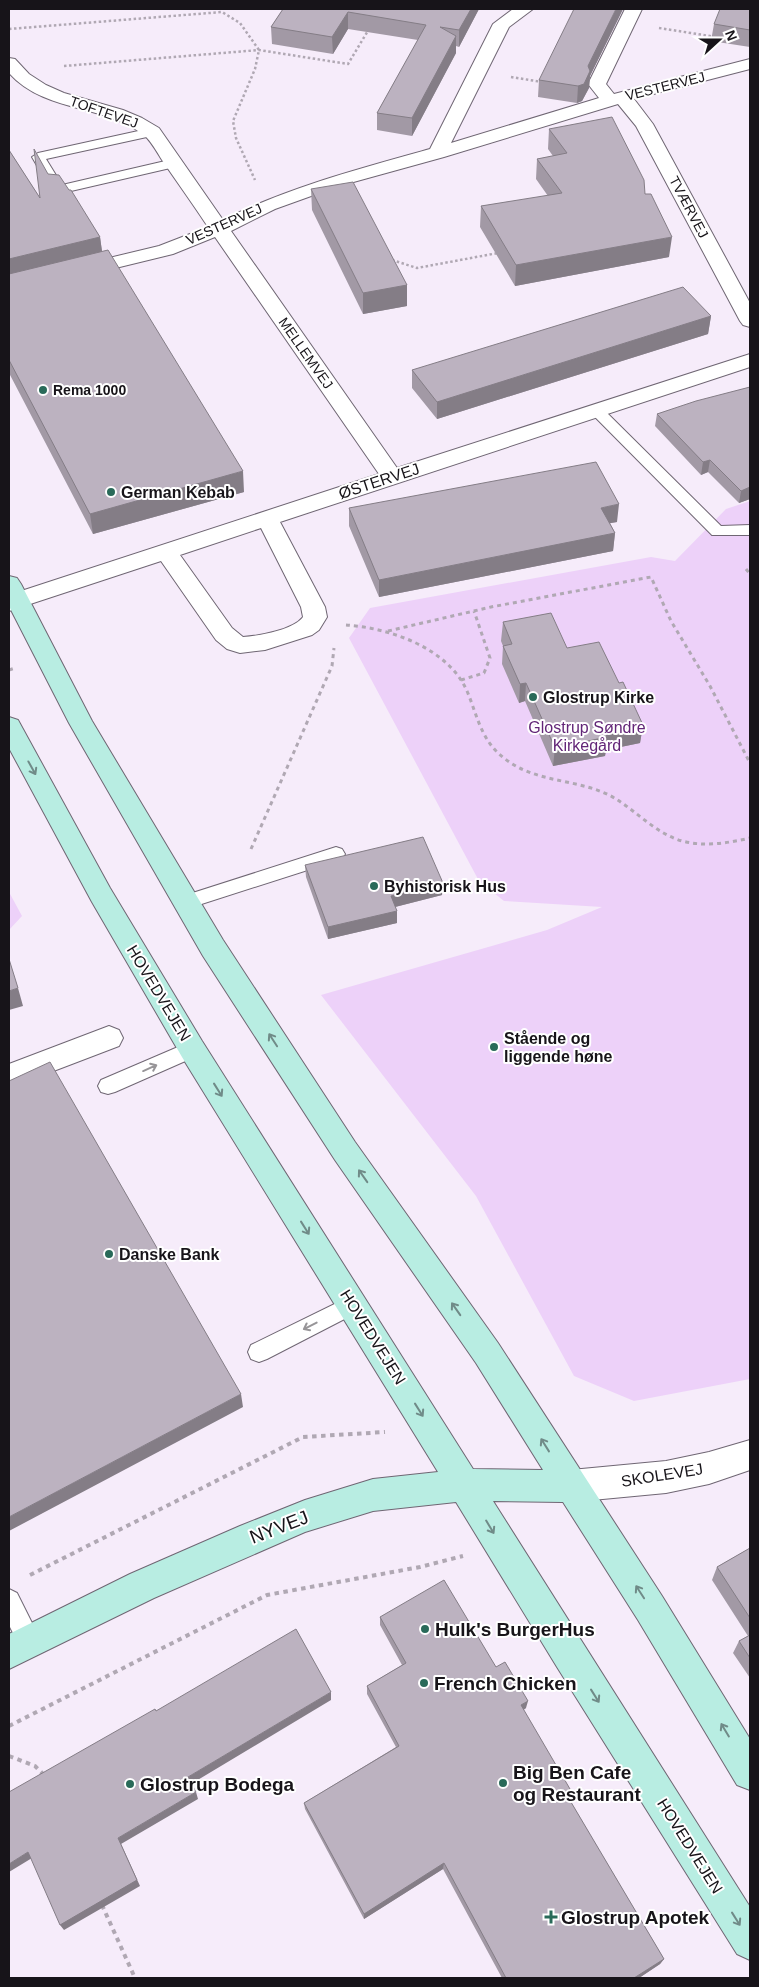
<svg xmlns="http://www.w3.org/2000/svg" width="759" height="1987" font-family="Arial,sans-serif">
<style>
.green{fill:#edd1f9}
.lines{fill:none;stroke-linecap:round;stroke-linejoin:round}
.lane-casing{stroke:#6f6673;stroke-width:2}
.street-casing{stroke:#6f6673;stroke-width:2}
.secondary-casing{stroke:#6f6673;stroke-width:2}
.path-far2{stroke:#b0a8b3;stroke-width:2.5;stroke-dasharray:2.5 2.5;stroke-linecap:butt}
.path-far1{stroke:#b0a8b3;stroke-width:3;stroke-dasharray:4 4;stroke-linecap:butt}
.path{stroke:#b0a8b3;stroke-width:4;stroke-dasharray:4.5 4.5;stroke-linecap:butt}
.lane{fill:#fff;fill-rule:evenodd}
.street{fill:#fff;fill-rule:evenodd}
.secondary{fill:#b8ede2;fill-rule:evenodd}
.wall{fill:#a299a5}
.shaded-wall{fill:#847d86}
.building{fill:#bcb2c0;stroke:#847d86}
.oneway{stroke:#708b88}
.oneway2{stroke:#979598}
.poi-dot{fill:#296a59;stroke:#fff;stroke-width:2}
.labels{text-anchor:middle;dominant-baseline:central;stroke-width:4;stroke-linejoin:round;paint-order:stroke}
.far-street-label{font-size:14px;fill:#171419;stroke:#fff}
.far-poi-label{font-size:14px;font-weight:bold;fill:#171419;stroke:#fff;text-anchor:start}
.street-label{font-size:16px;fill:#171419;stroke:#fff}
.poi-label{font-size:16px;font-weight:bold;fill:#171419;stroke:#fff;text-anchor:start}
.park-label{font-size:16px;fill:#622577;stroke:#fff}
.near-street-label{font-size:19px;fill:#171419;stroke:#fff}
.near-poi-label{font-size:19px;font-weight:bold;fill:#171419;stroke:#fff;text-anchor:start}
</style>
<rect width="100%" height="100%" fill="#f6ecfa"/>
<!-- green -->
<path class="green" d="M750 501V1379L634 1401 574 1376 476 1196 321 995 547 930 602 907 504 901 479 881 349 638 370 608 651 557 675 561 726 509Z
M9 892 22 916 9 930Z"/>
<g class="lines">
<!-- lane casing -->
<g class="lane-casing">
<path id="lane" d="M152 128 158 132 156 135 46 159 62 185 174 159 180 163 179 166 58 194 53 193 32 157 38 153Z
M596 405 601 407 721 526 750 525V535H712L591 413 589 410 591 407Z
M336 847 342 849 345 854 342 859 186 909 180 907 177 902 180 897Z
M192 1041 199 1043 202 1049 199 1055 115 1092 108 1094 101 1092 98 1086 101 1080Z
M353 1295 360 1297 363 1304 360 1311 267 1359 259 1362 251 1359 248 1352 251 1345Z
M9 1589 17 1593 41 1641 37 1649 29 1653 21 1649 9 1625Z"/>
</g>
<!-- street casing -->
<g class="street-casing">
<path id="street" d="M513 9H533L509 27 451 143 599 98 588 84 625 9H642L606 84 614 94 750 59V69L634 99 653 124 750 303V327L743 325 740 321 636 126 618 104 444 157 339 186 275 209 231 231 397 468 750 354V367L280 522 325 607 327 617 319 630 312 635 265 650 240 653 227 649 216 640 161 561 9 611V595L379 474 215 237 173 254 9 294V282L159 246 208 227C193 204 177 182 162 160 157 152 151 141 144 135 104 104 45 113 9 73V58L15 59 29 74 46 85 64 93 123 110 142 118 159 128 223 220C289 187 359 169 430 149L493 24ZM261 528 301 607 303 617C293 630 259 636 243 637L232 628 180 555Z
M109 1026 119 1030 123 1038 119 1046 9 1088V1064Z
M750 1440V1470L709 1484 666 1493 571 1502 559 1497 555 1486 559 1475 571 1470 666 1461 709 1452Z"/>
</g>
<!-- secondary casing -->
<g class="secondary-casing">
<path id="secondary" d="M9 576 17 578 21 584 92 721 223 940 355 1142 498 1343 662 1596 750 1739V1790L737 1785 638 1620 563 1502 493 1501 750 1907V1960L737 1954 557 1667 456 1502 373 1511 305 1532 154 1598 9 1669V1634L130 1574 240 1526 305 1500 373 1479 438 1472 182 1057 92 902 9 748V717L18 720 110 888 202 1041 473 1469 543 1470 476 1363 335 1160 203 956 69 723 9 606Z"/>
</g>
<!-- path-far2 -->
<path class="path-far2" d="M659 28 710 36 708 44H710
M9 29 222 12 240 23 259 50 255 69 233 121 236 138 255 180
M64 66 259 50 348 64 369 29
M511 77 542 82
M392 260 417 268 498 253"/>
<!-- path-far1 -->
<path class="path-far1" d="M746 569 750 574
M346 625C390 628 448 648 467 691 476 712 480 735 497 752 530 784 572 777 609 795 634 808 654 833 682 841 704 847 728 843 750 838
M388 631 491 607 651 577 671 621 710 686 750 763
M9 670 15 668
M461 680 484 673 490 658 474 611
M251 849 332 666 334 648"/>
<!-- path -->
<path class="path" d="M30 1575 303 1437 385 1432
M9 1726 267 1595 420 1567 463 1556
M9 1756 35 1766 45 1776
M102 1905 135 1978"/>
<!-- lane -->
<use href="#lane" class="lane"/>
<!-- street -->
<use href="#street" class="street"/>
<!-- secondary -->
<use href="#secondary" class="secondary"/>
</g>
<!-- wall -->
<path class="wall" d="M283 9H479L459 47 456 46V53L412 136 377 130V113L418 40 348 29 333 54 272 44 271 27Z
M623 9 590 76 589 88 582 101 577 103 538 97 539 80Z
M750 9V47L711 41 714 24Z
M549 129 645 194 669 257 515 286 480 227 481 206 548 196 536 179 537 159 553 156 548 149Z
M9 150 40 198 48 174 69 190 100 237 102 252 244 492 93 534 9 373Z
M311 189 407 285V306L363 314 312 210Z
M711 316 708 334 437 419 412 388V370Z
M750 387V499L739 503 708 472 701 475 655 426 657 414Z
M349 508 617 522 610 523 615 533 613 551 379 597 349 526Z
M503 622 567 648 619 683 643 725 640 743 606 750 605 756 553 766 525 701 519 703 502 664 503 646 501 641Z
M305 865 443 883 442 895 395 907 397 923 328 939 306 877Z
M750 1548V1678L733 1653 739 1641 748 1636 712 1580 717 1567Z
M380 1617 496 1667 526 1708 523 1710 567 1796 664 1959 660 1964 639 1978H502L443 1869 364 1919 305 1809 304 1803 396 1747 367 1694V1686L402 1665 380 1625Z"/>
<!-- shaded-wall -->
<path class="shaded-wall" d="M471 9H479L459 47V30Z
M616 9H623L590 76 589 88 582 101 577 103 578 86Z
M348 12V29L333 54 332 37Z
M456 36V53L412 136V118Z
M100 237 103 258 9 280V259Z
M672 237 669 257 515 286 516 265Z
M407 285V306L363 314V293Z
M711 316 708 334 437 419V402Z
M710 460 708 472 701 475 703 462Z
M243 471 244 492 93 534 90 514Z
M750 487V499L739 503 741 491Z
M619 504 617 522 599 525 601 508Z
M615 533 613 551 379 597V580Z
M526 683 525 701 519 703 520 684Z
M643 725 640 743 606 750 605 756 553 766 555 748 605 732Z
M443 883 442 895 391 908V896Z
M397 911V923L328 939V927Z
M18 988 23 1006 9 1010V991Z
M241 1394 243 1407 9 1531V1517Z
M331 1692V1700L191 1784 188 1777Z
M528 1701 526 1708 519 1713 521 1705Z
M570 1789 567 1795 565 1792Z
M196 1792 198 1799 121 1844 140 1886 64 1930 60 1925 118 1838Z
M28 1852 32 1858 9 1872V1864Z
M444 1863 443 1869 364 1919V1914Z
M664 1959 660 1964 639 1978H634Z"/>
<!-- building -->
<path class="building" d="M283 9H471L459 30 440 27 456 36 412 118 377 113 426 25 348 12 332 37 271 27Z
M574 9H616L588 66 590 71 584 84 578 86 539 80Z
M720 9H750V30L714 24Z
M612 117 644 180 645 194H651L672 237 516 265 481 206 562 193 537 159 567 153 549 129Z
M34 149 48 174 59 175 69 190H71L100 237 9 259V150L40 198Z
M353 182 407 285 363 293 311 189Z
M108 250 243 471 90 514 9 360V274Z
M683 287 711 316 437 402 412 370Z
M750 387V487L741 491 710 460 703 462 657 414 696 401Z
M596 462 619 504 601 508 615 533 379 580 349 508Z
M551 613 567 648 599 642 619 683 623 682 643 725 605 732 607 737 555 748 526 683 520 684 503 646 512 644 503 622Z
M423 837 443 883 391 896 397 911 328 927 305 865Z
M9 959 18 988 9 991Z
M50 1062 241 1394 9 1517V1081Z
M750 1548V1618L717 1567Z
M444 1580 496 1667 505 1662 528 1701 521 1705 570 1789 565 1792 664 1959 634 1978H506L444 1863 364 1914 304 1803 399 1746 367 1686 406 1663 380 1617Z
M296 1629 331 1692 188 1777 196 1792 118 1838 137 1880 60 1925 28 1852 9 1864V1792L155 1709 156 1711Z
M750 1635V1658L739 1641Z"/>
<!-- one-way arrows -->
<defs><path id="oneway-shaft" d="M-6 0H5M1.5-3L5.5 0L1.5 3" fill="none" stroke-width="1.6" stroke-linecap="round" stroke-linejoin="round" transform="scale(1.25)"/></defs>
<g class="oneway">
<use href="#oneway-shaft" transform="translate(32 768) rotate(61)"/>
<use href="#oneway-shaft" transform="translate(273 1040) rotate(-123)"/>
<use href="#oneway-shaft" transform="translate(218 1090) rotate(58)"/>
<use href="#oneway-shaft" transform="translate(363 1176) rotate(-125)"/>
<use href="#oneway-shaft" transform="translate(305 1228) rotate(58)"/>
<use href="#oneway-shaft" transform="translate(456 1309) rotate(-125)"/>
<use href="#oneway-shaft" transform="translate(419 1410) rotate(58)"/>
<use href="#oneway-shaft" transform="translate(545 1445) rotate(-122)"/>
<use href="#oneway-shaft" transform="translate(490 1527) rotate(59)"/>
<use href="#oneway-shaft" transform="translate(640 1592) rotate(-123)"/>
<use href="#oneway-shaft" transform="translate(595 1696) rotate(58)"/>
<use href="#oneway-shaft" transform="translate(725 1730) rotate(-121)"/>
<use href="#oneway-shaft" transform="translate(736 1919) rotate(58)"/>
</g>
<g class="oneway2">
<use href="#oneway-shaft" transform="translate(150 1068) rotate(-24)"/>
<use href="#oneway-shaft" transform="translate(310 1326) rotate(153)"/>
</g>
<!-- markers -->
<g class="poi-dot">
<circle cx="43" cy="390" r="5"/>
<circle cx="111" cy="492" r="5"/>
<circle cx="533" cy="697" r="5"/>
<circle cx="374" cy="886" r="5"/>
<circle cx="494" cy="1047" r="5"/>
<circle cx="109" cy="1254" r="5"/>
<circle cx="425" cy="1629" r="5"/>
<circle cx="424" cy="1683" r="5"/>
<circle cx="503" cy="1783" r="5"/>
<circle cx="130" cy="1784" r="5"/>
<path d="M548.5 1909.5h5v5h5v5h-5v5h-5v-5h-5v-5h5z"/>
</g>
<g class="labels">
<!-- far-street labels -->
<g class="far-street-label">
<text transform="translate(665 86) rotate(-14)">VESTERVEJ</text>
<text transform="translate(104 112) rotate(19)">TOFTEVEJ</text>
<text transform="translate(689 207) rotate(62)">TVÆRVEJ</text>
<text transform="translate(224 224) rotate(-24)">VESTERVEJ</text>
<text transform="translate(306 353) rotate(55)">MELLEMVEJ</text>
</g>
<!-- far-poi labels -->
<g class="far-poi-label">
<text x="53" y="390">Rema 1000</text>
</g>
<!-- street labels -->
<g class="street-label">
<text transform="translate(379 481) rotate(-18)">ØSTERVEJ</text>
<text transform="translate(159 993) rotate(59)">HOVEDVEJEN</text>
<text transform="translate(373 1337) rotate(58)">HOVEDVEJEN</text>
<text transform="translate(662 1475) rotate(-9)">SKOLEVEJ</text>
<text transform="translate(690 1846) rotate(58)">HOVEDVEJEN</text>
</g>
<!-- poi labels -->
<g class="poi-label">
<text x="121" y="492">German Kebab</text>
<text x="543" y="697">Glostrup Kirke</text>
<text x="384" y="886">Byhistorisk Hus</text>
<text x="504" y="1038">Stående og<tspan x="504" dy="18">liggende høne</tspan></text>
<text x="119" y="1254">Danske Bank</text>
</g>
<!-- park labels -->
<g class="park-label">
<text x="587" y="727">Glostrup Søndre<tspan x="587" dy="18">Kirkegård</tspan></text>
</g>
<!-- near-street labels -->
<g class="near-street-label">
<text transform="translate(279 1527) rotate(-21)">NYVEJ</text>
</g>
<!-- near-poi labels -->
<g class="near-poi-label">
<text x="435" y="1629">Hulk's BurgerHus</text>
<text x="434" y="1683">French Chicken</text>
<text x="513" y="1772">Big Ben Cafe<tspan x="513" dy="22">og Restaurant</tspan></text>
<text x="140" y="1784">Glostrup Bodega</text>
<text x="561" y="1917">Glostrup Apotek</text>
</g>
</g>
<!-- border -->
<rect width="759" height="1987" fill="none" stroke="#171419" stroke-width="20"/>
<!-- north arrow -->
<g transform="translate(719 40) rotate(69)" stroke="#ffffff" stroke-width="4" paint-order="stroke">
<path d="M0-4L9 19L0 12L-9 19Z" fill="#171419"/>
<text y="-8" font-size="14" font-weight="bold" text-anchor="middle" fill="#171419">N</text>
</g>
</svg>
